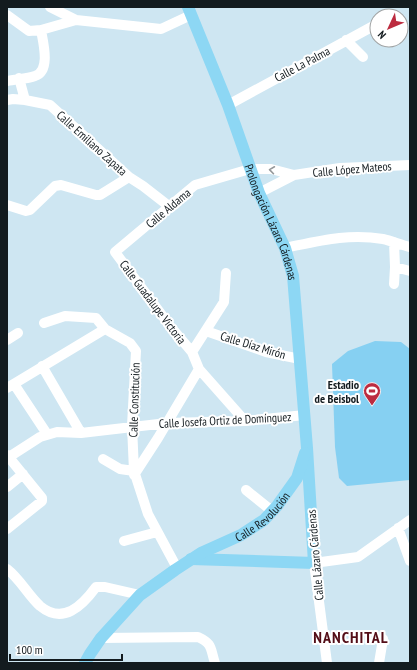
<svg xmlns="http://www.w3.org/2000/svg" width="417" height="670" font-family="'PT Sans Narrow',sans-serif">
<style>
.green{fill:#86d0f2}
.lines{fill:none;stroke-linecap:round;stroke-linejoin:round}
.minor{stroke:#fff;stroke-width:10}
.major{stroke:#8dd7f4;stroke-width:12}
.oneway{stroke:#95989a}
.labels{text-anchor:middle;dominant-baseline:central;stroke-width:4;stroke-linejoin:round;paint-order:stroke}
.street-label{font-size:12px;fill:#131b1f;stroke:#fff}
.poi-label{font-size:12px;font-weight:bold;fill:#131b1f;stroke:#fff;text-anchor:end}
.district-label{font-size:16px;font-weight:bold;letter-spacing:1px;fill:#530d17;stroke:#fff}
</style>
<rect width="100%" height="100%" fill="#cee6f2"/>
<!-- green -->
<path class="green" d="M375 341 401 342 410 349V480L347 486 339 478 335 447 332 364 348 351Z"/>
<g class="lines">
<!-- minor -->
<path class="minor" d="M50 7 76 20 161 29 191 15
M7 15 29 31 41 30 76 20
M346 40 363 57
M19 78 25 100
M7 81C16 79 27 79 35 76 51 71 43 42 41 30
M7 100 13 99 25 100 50 105 129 177 143 186 170 207
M228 105 377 24
M259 193 294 175 340 168 410 165
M7 205 26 211 30 210 55 186 61 185 96 195H100L129 177
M394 242 395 267 394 284
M285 248C319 241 348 233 383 239 392 241 401 245 410 247
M395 267 410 271
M44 323 65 316 96 318 105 329 130 343 136 351 132 426 134 471 148 514 177 568
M206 331 266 352 300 359
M7 340 18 333
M192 352 224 302 226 273
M42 366 81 433
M199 369 245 421
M14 384 47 434
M7 388 105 329
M7 455 42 498V501L7 529
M9 457 40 437 57 432 81 433 167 423 245 421 305 415
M103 459 120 469 134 471
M134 475 158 438 199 369 192 352 170 326 115 252 195 185 250 169H271L294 175
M7 487 23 474
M246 490 272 511
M398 528 410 561
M124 541 157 532
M7 569C20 579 28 595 40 606 63 625 82 606 96 587H105L140 595
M101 638 198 637C213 644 210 648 215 663
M327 663 314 563 358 557 410 520
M379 663 383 639"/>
<!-- major -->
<g class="major">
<path id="s1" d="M188 7 228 105 259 193 285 248 293 276 307 448 314 563 191 559"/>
<path id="s2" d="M85 663 90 654 101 638 140 595 175 570 201 553 241 535 264 520 277 506 297 478 305 453"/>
</g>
</g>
<!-- one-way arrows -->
<defs><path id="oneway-chevron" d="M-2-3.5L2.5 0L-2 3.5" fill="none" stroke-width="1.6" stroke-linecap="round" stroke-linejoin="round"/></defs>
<use class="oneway" href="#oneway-chevron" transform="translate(272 170) rotate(-172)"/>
<!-- icons -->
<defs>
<g id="stadium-pin" transform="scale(0.9)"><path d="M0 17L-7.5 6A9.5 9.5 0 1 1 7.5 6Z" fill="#bc2b3f" stroke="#fff"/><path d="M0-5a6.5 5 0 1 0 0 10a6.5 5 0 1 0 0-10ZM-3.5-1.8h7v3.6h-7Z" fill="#fff"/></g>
</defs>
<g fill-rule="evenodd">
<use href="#stadium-pin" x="372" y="391"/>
</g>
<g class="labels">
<!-- street labels -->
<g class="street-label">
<text transform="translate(302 64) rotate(-28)">Calle La Palma</text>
<text transform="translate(92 143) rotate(42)">Calle Emiliano Zapata</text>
<text transform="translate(352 169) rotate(-5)">Calle López Mateos</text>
<text transform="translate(168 208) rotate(-40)">Calle Aldama</text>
<text stroke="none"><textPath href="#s1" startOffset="231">Prolongación Lázaro Cárdenas</textPath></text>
<text transform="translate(153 302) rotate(53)">Calle Guadalupe Victoria</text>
<text transform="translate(253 345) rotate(17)">Calle Díaz Mirón</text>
<text transform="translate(134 400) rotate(-88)">Calle Constitución</text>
<text transform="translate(225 420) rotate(-3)">Calle Josefa Ortiz de Domínguez</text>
<text stroke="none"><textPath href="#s2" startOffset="234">Calle Revolución</textPath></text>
<text transform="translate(315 555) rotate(-95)">Calle Lázaro Cárdenas</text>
</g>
<!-- poi labels -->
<g class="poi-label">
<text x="359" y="384">Estadio<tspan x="359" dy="14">de Beisbol</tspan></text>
</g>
<!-- district labels -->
<g class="district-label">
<text x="351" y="637">NANCHITAL</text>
</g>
</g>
<!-- border -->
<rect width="417" height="670" fill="none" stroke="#131b1f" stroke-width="16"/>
<!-- north arrow -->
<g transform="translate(389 28) rotate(226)"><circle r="19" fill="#ffffff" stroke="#a1a4a5"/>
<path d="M0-3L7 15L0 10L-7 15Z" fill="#bc2b3f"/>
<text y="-6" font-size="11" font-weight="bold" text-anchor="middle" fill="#131b1f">N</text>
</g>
<!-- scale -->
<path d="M10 654v6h112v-6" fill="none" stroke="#131b1f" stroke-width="2"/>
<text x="16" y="654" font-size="12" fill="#131b1f" stroke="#ffffff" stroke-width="3" paint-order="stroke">100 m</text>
</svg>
